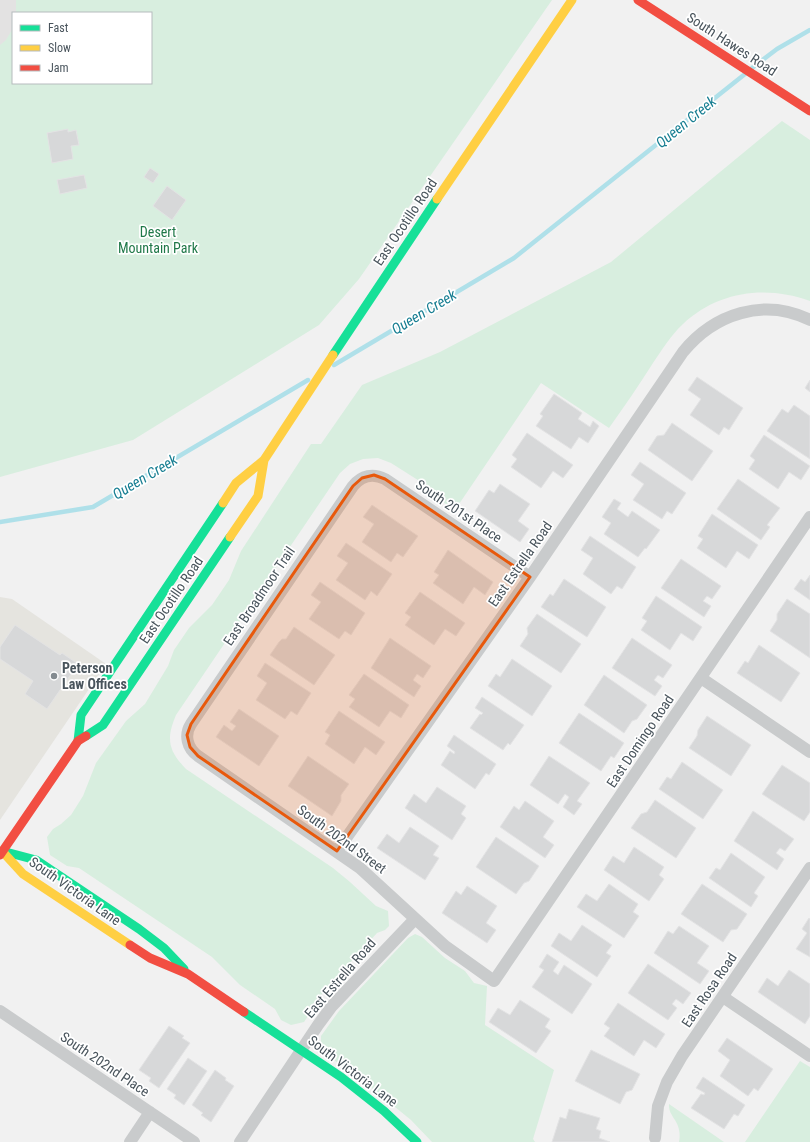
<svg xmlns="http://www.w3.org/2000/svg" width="810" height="1142" font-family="'Roboto Condensed',sans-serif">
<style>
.commercial{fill:#e5e4df}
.education{fill:#e3e2e2}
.green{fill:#d8eedf}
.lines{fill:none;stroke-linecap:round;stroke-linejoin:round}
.stream{stroke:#afe0e9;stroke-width:4.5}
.building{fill:#d7d8d9;stroke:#e3e3e4}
.street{stroke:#c9cbcc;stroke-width:12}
.fast{stroke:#16e098;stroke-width:9}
.slow{stroke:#ffcf43;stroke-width:9}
.jam{stroke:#f24e42;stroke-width:9}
.marked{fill:#e8590c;fill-opacity:0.2;stroke:#e8590c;stroke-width:3;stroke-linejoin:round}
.poi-dot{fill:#848b90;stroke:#fff;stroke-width:1.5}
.labels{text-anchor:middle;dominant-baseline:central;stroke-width:3.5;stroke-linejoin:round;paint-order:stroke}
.street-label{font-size:14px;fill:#49545c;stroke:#fff}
.park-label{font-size:14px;fill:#1f7848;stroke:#fff}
.poi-label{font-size:14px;font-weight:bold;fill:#49545c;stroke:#fff;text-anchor:start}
.water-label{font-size:15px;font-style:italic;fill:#177e92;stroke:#fff}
</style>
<rect width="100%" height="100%" fill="#f1f1f1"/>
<!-- commercial -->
<path class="commercial" d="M0 597 12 599 106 664 0 820Z"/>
<!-- education -->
<path class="education" d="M0 0H42L34 13H13V43L0 62Z"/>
<!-- green -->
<path class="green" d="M16 0H552L359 279 319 325 133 440 0 477V45L6 40 13 28V83H151V13H16Z
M782 121 810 140V301C766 285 718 291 683 324 671 335 662 350 653 363 639 385 624 407 609 428L541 383 455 510 425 490 421 482 391 463 378 458 363 459 350 464 340 473 176 715C166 739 168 750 186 769L333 868 350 882 376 906 388 911 389 926 385 930 377 933 310 1007V1013L304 1022 291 1025 281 1020 275 1009 240 985 212 957 79 868 67 866 50 855 47 837 53 829 61 824 71 815 83 796 96 763 126 721 145 704 168 666 174 650 189 628 212 605 229 580 241 551 311 444H321L362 385 440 352 611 262Z
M415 934 422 937 445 958 465 971 474 983 487 986 485 1025 554 1070 533 1139 535 1142H432L411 1120 352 1072 323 1053 321 1046V1036L339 1011 408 938Z
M800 1061 810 1067V1142H745Z
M669 1104 724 1142H679C683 1121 668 1118 669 1104Z"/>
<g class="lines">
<!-- stream -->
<path class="stream" d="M752 68 777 49 810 30
M334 365 514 258 745 74
M0 522 93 507 308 380"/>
</g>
<!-- building -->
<path class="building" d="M68 129V132L76 130 79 145 71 146 73 159 52 163 47 133Z
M150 168 159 174 153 183 144 177Z
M84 175 87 188 60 194 57 180Z
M167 186 186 200 172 220 153 206Z
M697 377 743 408 729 430 724 427 719 435 690 415 701 399 688 390Z
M810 380V392L805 388Z
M554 394 582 413 578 419 590 427 593 421 599 426 588 443 579 437 571 449 536 426 543 416 540 414Z
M794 405 810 416V459L767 431 782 409 788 413Z
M672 423 713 451 692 481 648 450 657 436 664 435Z
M527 433 573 465 563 478 553 471 541 488 511 467 517 459 512 455Z
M764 435 810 466 801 480 789 472 778 489 749 469 755 460 750 456Z
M640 462 686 493 672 514 667 511 662 519 633 500 644 484 631 475Z
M738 479 780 508 767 525 770 527 761 540 717 509Z
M500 484 530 504 518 521 529 529 520 542 475 511 489 490 494 493Z
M614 499 621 503 617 509 628 517 632 511 660 530 646 549 645 548 638 557 604 534 611 523 602 517Z
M372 505 418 536 403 557 397 553 391 562 362 542 374 524 363 517Z
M712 514 758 545 749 559 737 551 726 568 697 548 703 539 698 536Z
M590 536 636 567 622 589 617 586 611 594 583 574 593 558 581 550Z
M346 543 392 574 377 596 371 591 365 600 336 580 348 563 337 556Z
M448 550 493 582 485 595 474 587 463 604 433 583 439 575 434 572Z
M681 559 721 586 712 599 707 596 703 601 711 606 704 617 661 588Z
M810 575V600L794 589 801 579 805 582Z
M564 579 606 607 587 637 541 607 550 594 553 596Z
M320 582 365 613 351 635 345 631 339 639 309 619 321 602 311 595Z
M420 592 465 623 456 636 445 629 434 645 405 625 411 617 405 613Z
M656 596 702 627 693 641 681 633 670 650 641 630 647 621 642 618Z
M787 599 810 614V658L770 631 777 620V614Z
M537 614 581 644 561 673 520 646 528 634 527 628Z
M15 625 60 655 62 653 78 664 47 709 25 694 33 681 0 659V647Z
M294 627 335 655 314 685 270 655 279 642 282 639H286Z
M390 638 431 666 423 678 417 674 413 680 421 686 414 697 371 668Z
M632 638 672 665 663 678 658 675 654 680 662 686 655 696 612 668Z
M759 645 800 673 781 702 737 673 745 661 748 663Z
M512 659 552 686 532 716 488 686 496 674 500 677Z
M265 663 311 693 297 715 291 711 285 719 256 700 267 683 257 676Z
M364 674 409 705 401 718 390 711 379 727 349 707 355 699 349 695Z
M604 675 647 705 637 719 632 721 624 733 584 705Z
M482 697 524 725 510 745 508 743 503 750 470 728 480 714 481 715 483 713 475 708Z
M239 709 279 736 259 766 216 737 224 725 232 731 236 726 230 722Z
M339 711 385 742 376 755 365 747 354 764 325 744 330 735 325 732Z
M579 713 624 743 614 758 611 756 601 771 559 743Z
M707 716 751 745 731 776 689 748 697 736 698 730Z
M454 735 496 764 489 775 486 773 475 789 441 765 450 751 454 754 455 752 447 746Z
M308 756 349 784 341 795V801L332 816 288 786Z
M549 756 590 783 577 801 582 804 574 815 563 807 569 797 565 794 558 804 530 785Z
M682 762 723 790 703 819 659 789 667 777 671 779Z
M782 765 810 783V812L804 821 762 794Z
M437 787 466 806 461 814 466 818 452 840 405 808 414 794 426 803Z
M655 800 696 828 676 858 631 828 641 814 647 812Z
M525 801 554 821 543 837 554 845 545 858 500 827 514 806 519 810Z
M753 811 794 839 785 851 780 848 776 853 784 859 777 870 734 841Z
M410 827 439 846 433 855 439 858 425 880 377 848 387 834 399 843Z
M496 837 539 866 529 881 524 883 516 894 476 867Z
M634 847 664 867 659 875 664 879 649 901 604 870 613 856 624 863Z
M731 853 765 877 754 893 758 896 751 907 709 878 716 868 720 870Z
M609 884 638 904 633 912 639 916 624 938 577 907 586 894 597 901Z
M702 884 747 914 737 929 731 930 723 942 681 914Z
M467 886 497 906 486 923 496 930 487 943 442 913 456 891 461 895Z
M809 918 810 919V957L796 949 807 933 802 929Z
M582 925 612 945 606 953 611 956 597 977 551 946 559 933 571 941Z
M679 926 709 946 697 963 709 971 700 984 654 953 668 931 673 934Z
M547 954 559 962 553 971 558 975 564 965 592 984 572 1014 532 987 544 970 539 967Z
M648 964 691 993 683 1004 676 999 672 1004 677 1008 668 1020 628 993Z
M789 970 810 984V1016L805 1024 758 992 767 978 778 986Z
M520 1000 550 1019 545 1027 551 1031 536 1053 489 1022 498 1008 510 1015Z
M618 1003 665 1034 656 1048 644 1040 634 1056 604 1036 610 1028 604 1024Z
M169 1026 184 1036 182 1038 190 1043 159 1088 149 1081 151 1078 139 1070Z
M727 1038 773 1069 758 1091 754 1088 748 1096 720 1076 730 1060 718 1051Z
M591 1050 640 1074 632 1090 626 1092 620 1104 575 1081Z
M188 1058 207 1071 184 1105 174 1098 176 1095 167 1089Z
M215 1070 226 1078 225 1080 234 1086 211 1122 201 1115 203 1113 192 1105Z
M703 1077 745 1105 738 1116 734 1114 724 1129 691 1108 701 1094 704 1095 705 1093 696 1088Z
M569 1109 600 1118 596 1129 601 1131 599 1138 610 1142H552L560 1117 566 1119Z"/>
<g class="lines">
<!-- street -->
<path class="street" d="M530 577 385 479C373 473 362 475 353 486L191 724C184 735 187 748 198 756L360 868 445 946 494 981 810 517
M701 678 810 752
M337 851 530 577 683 352C714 314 764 297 810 320
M723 997 810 1056
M0 1011 194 1142
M655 1138 658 1106 667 1082 682 1056 810 868
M130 1142 150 1112
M240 1142 318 1025 332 1006 415 919"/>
<!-- fast -->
<path class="fast" d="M333 355 437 199
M86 736 103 725 230 537
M78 741 81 715 223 503
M2 851 36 860 139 929 164 948 184 969
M244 1012 341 1077 384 1111 417 1142"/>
<!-- slow -->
<path class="slow" d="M437 199 572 0
M223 503 236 483 264 460 333 355
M230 537 258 496 264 460
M2 851 23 874 130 945"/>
<!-- jam -->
<path class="jam" d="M638 0 810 111
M0 855 78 741 86 736
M130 945 150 958 188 974 244 1012"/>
</g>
<!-- marked area -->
<path class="marked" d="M374 475 385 479 530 577 337 851 198 756 190 747 187 735 191 724 353 486 362 478Z"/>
<!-- markers -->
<circle class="poi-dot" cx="54" cy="676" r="4"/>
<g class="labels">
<!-- street labels -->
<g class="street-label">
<text transform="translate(732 44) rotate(33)">South Hawes Road</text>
<text transform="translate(405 222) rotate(-56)">East Ocotillo Road</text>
<text transform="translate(459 511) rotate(34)">South 201st Place</text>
<text transform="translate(520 564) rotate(-55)">East Estrella Road</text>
<text transform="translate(259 596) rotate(-56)">East Broadmoor Trail</text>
<text transform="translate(171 600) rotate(-56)">East Ocotillo Road</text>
<text transform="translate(640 741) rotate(-56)">East Domingo Road</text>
<text transform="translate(342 839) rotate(36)">South 202nd Street</text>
<text transform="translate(75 891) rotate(35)">South Victoria Lane</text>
<text transform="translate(340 978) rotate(-49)">East Estrella Road</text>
<text transform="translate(709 990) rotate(-56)">East Rosa Road</text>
<text transform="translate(105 1064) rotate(34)">South 202nd Place</text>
<text transform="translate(353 1071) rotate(37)">South Victoria Lane</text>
</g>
<!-- park labels -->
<g class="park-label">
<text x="158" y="232">Desert<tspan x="158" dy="16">Mountain Park</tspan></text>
</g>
<!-- poi labels -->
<g class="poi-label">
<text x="62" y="668">Peterson<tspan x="62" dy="16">Law Offices</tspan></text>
</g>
<!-- water labels -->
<g class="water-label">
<text transform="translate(686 122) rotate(-39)">Queen Creek</text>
<text transform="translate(424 312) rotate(-31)">Queen Creek</text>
<text transform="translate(145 477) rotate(-31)">Queen Creek</text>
</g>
</g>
<!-- legend -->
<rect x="12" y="12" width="140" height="72" fill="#ffffff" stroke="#b6bbbe"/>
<rect x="20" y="25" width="20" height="6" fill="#16e098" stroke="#b6bbbe"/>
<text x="48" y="32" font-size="12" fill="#49545c">Fast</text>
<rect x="20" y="45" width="20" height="6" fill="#ffcf43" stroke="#b6bbbe"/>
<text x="48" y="52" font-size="12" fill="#49545c">Slow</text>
<rect x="20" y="65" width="20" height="6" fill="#f24e42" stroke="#b6bbbe"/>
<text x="48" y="72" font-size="12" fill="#49545c">Jam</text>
</svg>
